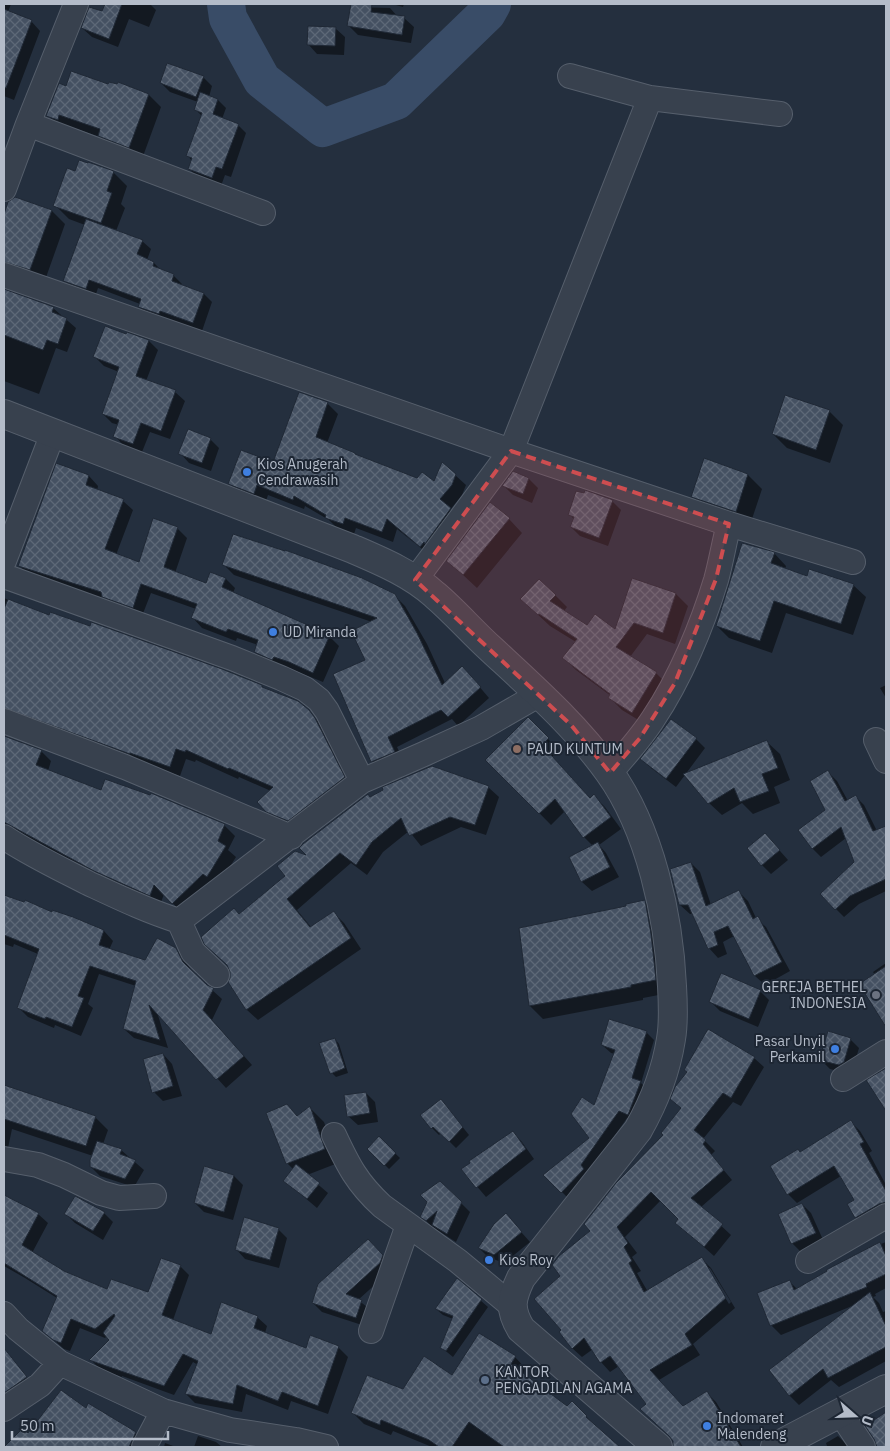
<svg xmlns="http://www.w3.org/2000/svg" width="890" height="1451" font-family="'IBM Plex Sans',sans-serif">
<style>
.shadow{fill:#0007;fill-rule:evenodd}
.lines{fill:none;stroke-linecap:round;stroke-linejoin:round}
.river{stroke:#394c67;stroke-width:38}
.building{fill:url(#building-cross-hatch);stroke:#1f2835}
.minor-casing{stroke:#565f6c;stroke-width:26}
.tertiary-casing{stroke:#565f6c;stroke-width:30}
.minor{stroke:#38414e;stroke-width:24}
.tertiary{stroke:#38414e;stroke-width:28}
.marked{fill:#ce4d50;fill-opacity:0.2;stroke:#ce4d50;stroke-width:4;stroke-dasharray:10 6;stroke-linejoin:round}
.shop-dot{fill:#3f7fe0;stroke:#1d2633;stroke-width:2}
.education-dot{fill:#8d6e63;stroke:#1d2633;stroke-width:2}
.worship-dot{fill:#6b7280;stroke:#1d2633;stroke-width:2}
.service-dot{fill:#5c6f8a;stroke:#1d2633;stroke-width:2}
.labels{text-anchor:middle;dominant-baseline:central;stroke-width:4;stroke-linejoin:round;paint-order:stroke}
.poi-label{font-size:14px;fill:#b4bcc9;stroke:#1d2633;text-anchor:start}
</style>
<defs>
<pattern id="building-cross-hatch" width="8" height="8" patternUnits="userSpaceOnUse" patternTransform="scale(1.25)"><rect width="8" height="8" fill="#455162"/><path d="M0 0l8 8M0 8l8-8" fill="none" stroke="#5d6877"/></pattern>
</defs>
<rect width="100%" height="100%" fill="#242f3e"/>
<!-- shadow -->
<path class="shadow" d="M4 4H11L8 12 31 21 40 31 14 100 4 96Z
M106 4H150L156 10 149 27 129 19 118 47 92 37 82 28 103 13Z
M392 4H404L403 7Z
M352 7 390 8 398 17 404 18 414 27 411 43 358 35 349 26Z
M335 28 345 37 344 55 317 54 308 44Z
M203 77 212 86 209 97 218 100 226 108 222 119 238 125 246 133 231 177 225 175 221 186 198 177 189 169 192 161 188 156 202 116 195 109 198 102 170 92 161 83Z
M119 84 149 95 161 107 142 159 111 147 100 137 71 127 70 131 60 127 48 115 67 87 118 86Z
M113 172 127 186 121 204 125 208 116 231 142 241 151 249 147 260 154 263 162 271 173 275 182 284 181 286 204 294 212 302 202 331 169 319 168 322 148 315 139 307 140 304 98 288 95 297 73 289 65 281 85 225 69 219 55 205 75 173Z
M9 203 52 211 65 224 44 283 4 267V240L8 229 4 226V218Z
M4 291 53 308 76 328 67 352 56 348 39 394 4 381Z
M128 334 149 341 158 350 146 381 175 392 185 401 170 439 150 432 142 452 124 446 115 436 119 425 112 423 103 414 119 372 104 366 95 357Z
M327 403 338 414 327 443 417 479 434 483 455 475 466 485 462 495 450 510 461 520 431 556 397 529 393 542 356 528 354 534 337 528 329 520 305 506 304 509 268 495 265 504 240 494 230 484 273 463Z
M829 411 843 425 830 463 787 448 773 434Z
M210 439 219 448 211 471 189 463 180 453Z
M705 460 748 475 762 489 750 525 706 510 692 496Z
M514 472 529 479 538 488 532 503 513 495 504 486Z
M89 476 98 486 97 491 123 501 133 510 116 555 140 564 177 528 187 538 175 573 207 584 226 579 235 588 233 593 329 636 339 646 323 682 283 666 282 668 265 662 255 652 258 645 237 638 236 641 202 628 193 618 196 609 151 593 142 616 113 606 106 599 28 575 19 565Z
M612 501 621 510 608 546 580 536 571 527 574 519 569 514Z
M509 519 522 533 477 588 448 561Z
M774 553 786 566 785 569 808 577 853 585 866 597 853 635 786 613 772 653 729 638 717 626Z
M224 565 394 595 405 606 427 644 445 683 472 678 489 698 458 726 452 719 397 747 404 762 382 771 372 761 367 660 372 622 234 575Z
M633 579 676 594 688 606 675 644 647 634 630 657 656 673 668 685 645 724 622 710 610 698 611 696 576 670 564 658 576 642 550 626 534 611 555 595 567 607 564 611 587 627 615 631Z
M4 598 50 617 262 686 265 690 308 711 319 722 354 788 298 830 278 822 267 811 271 791 239 777 238 779 196 760 195 762 186 759 180 776 141 762 4 723Z
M886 685V698L880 688Z
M528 719 559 750 552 757 590 799 594 796 605 807 621 829 599 845 606 853 619 877 592 891 582 882 570 858 593 846 584 837 565 811 551 825 487 760Z
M4 737 41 751 51 761 48 771 102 792 224 825 235 836 228 850 236 857 218 886 183 914 164 894 160 905 65 860 4 826Z
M696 739 705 748 676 787 651 768 642 759Z
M767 742 780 754 790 780 774 787 780 803 753 814 742 803 722 815 709 803Z
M828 772 837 781 848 801 856 797 864 805 877 831 884 828 886 831V891L859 904 844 917 836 909 856 863 846 838 821 857 812 848 827 811Z
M488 787 499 797 486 835 461 827 421 846 409 831 383 852 367 875 351 863 297 910 311 927 334 913 344 923 361 949 258 1020 247 1010 230 982 240 915 311 859 371 798Z
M765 834 788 860 771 874 762 865Z
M691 863 700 872 711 905 739 892 748 901 756 918 766 927 790 971 765 985 755 976 734 936 723 942 727 954 718 958 709 948 693 914H690L680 905Z
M4 896 52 913 72 918 104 931 113 941 109 950 145 962 175 949 185 959 192 972 222 999 212 1020 252 1065 226 1088 157 1012 168 1048 134 1038 124 1029 136 986 99 974 88 1004 93 1008 81 1036 55 1025 54 1028 28 1017 19 1008 38 954 14 944 13 947 4 944Z
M644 901 658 915 669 993 643 998V1000L543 1019 530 1006 627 908Z
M886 963V1020L878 1012 875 975 873 972Z
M760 991 769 1000 758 1027 720 1011 711 1002Z
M646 1032 654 1040 641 1083 648 1090 637 1122 627 1118 570 1200 545 1175 591 1138 594 1107 615 1054 611 1053 602 1045Z
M335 1039 339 1044 348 1073 336 1077 332 1073Z
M850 1039 859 1048 852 1072 849 1074 830 1069 821 1060Z
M163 1054 172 1064 182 1096 163 1101 154 1092Z
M754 1058 764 1067 741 1106 733 1102 703 1139 715 1151 711 1155 732 1180 701 1207 731 1235 714 1256 677 1223 680 1219 661 1200 625 1237 637 1253 632 1257 641 1271 637 1273 648 1292 702 1259 711 1268 735 1308 693 1344 700 1355 659 1380 683 1407 707 1393 716 1402 743 1447H674V1441L619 1366 610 1372 601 1362 593 1349 582 1357 572 1348 563 1330 562 1277 592 1232 665 1135 682 1109 672 1099ZM707 1268H710L731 1302 729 1304Z
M4 1087 95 1117 108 1130 103 1144 121 1150 144 1170 134 1187 100 1176 91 1167 93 1156 12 1129 8 1148 4 1146Z
M366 1093 375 1102 378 1122 358 1125 348 1116Z
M441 1100 469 1135 456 1148 441 1133 439 1135 432 1128Z
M310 1108 324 1122 338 1163 307 1175 328 1193 317 1208 284 1180 293 1169 287 1163 298 1117Z
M851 1122 860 1131 872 1151 869 1153 886 1185V1214L865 1227 856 1217V1200L841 1176 797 1203 788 1194 800 1153Z
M513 1132 522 1142 534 1159 486 1197 463 1170Z
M379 1138 400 1158 389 1169 369 1149Z
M234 1176 243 1185 233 1220 204 1212 195 1203Z
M4 1196 38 1214 48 1223 32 1253 63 1272 108 1290 149 1294 180 1266 189 1275 173 1320 212 1336 257 1317 267 1326 265 1333 307 1349 338 1347 348 1357 328 1414 291 1401 288 1410 246 1394 242 1412 195 1403 186 1394 198 1365 193 1362 174 1395 122 1376V1377L100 1369 91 1360 110 1340 107 1336 105 1338 80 1328 70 1351 64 1349 44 1331 57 1298 25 1278 4 1266Z
M428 1202 461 1203 470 1212 456 1242 431 1226 422 1216Z
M802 1204 811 1213 824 1242 801 1252 792 1243Z
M104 1213 113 1222 103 1240 75 1223 66 1214Z
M506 1215 530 1242 504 1263 488 1257 479 1248Z
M278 1229 287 1238 279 1268 245 1259 236 1249Z
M886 1242V1288L875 1294 876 1296 873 1297 879 1303 883 1312 886 1311V1361L839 1387 831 1380 799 1405 789 1395 852 1306 781 1335 771 1325 789 1281 797 1289 873 1247Z
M377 1250 391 1266 389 1272 358 1300 371 1310 365 1326 322 1312 313 1303Z
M457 1280 488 1307 453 1357 442 1348 453 1319 443 1315 436 1309Z
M10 1357 35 1387 4 1410V1362Z
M515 1357 526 1369 523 1374 567 1407 572 1403 618 1447H432L393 1431 391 1435 364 1424 353 1413 403 1391Z
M89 1405 135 1433 144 1442 142 1447H6L23 1430 29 1435 86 1410Z
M198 1436 216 1442 222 1447H194Z
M838 1436 849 1447H825L827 1446 826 1443Z
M165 1443 176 1447H164Z"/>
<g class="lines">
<!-- river -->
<path class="river" d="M226 4 228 18 262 80 323 128 396 101 487 13 492 4"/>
</g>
<!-- building -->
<path class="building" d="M105 4H122L109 39 81 28 89 7 102 11Z
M351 4H372L371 12 405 16 402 35 347 26Z
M4 9 32 20 6 88H4Z
M308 26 336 27 335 46 307 45Z
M167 63 204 76 196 97 160 83Z
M71 71 108 84 109 82 117 84 118 82 149 94 129 148 98 136 100 129 59 115 58 120 46 116 59 83 66 86Z
M200 92 218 99 213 114 239 124 222 169 216 167 212 178 188 169 192 158 186 156 202 113 194 110Z
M79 160 88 163V162L114 171 107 191 112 193 101 223 53 206 67 168 75 171Z
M15 197 52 210 30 270 4 262V214L8 202Z
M86 219 143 240 137 254 154 262 153 266 174 274 172 281 204 293 193 323 160 311 159 314 138 307 141 299 89 280 86 289 63 281Z
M4 289 54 307 52 312 67 318 58 344 47 340 43 350 4 335Z
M105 326 126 334 127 332 149 340 136 376 176 390 161 431 141 423 133 444 113 437 119 420 102 414 119 367 93 357Z
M299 392 328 402 316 437 355 453V454L417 478 422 472 434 481 442 462 456 474 452 485 440 499 451 508 425 544 424 542 420 547 387 519 382 532 345 518 343 524 325 518 326 515 294 496 293 500 257 485 254 494 228 484 241 450 273 462Z
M785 395 830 410 816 450 772 434Z
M188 429 211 438 202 463 178 454Z
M704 458 748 474 736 512 691 497Z
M56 463 89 475 86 485 124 499 105 549 139 562 153 518 178 527 164 567 206 583 210 572 226 578 222 587 330 635 313 673 289 662 274 657 272 660 254 652 258 640 228 629 226 632 191 618 197 604 141 584 133 608 102 597 101 592 18 566Z
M513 471 529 478 523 494 502 486Z
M585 490 613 500 599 538 570 527 574 517 568 515 576 491 584 493Z
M490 502 510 518 463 575 446 561Z
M233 534 285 551V550L362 578 395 594 417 633 442 685 462 666 481 687 448 717 441 710 388 737 395 752 371 762 333 674 365 660 351 631 377 618 222 565Z
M742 543 775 552 771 563 807 576 809 569 854 584 841 624 774 601 760 641 716 626Z
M632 578 676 593 663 633 634 623 616 647 657 672 632 713 608 698 610 694 562 658 577 639 539 614 538 615 520 599 539 579 556 595 550 601 587 625 595 614 615 629Z
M8 599 49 615 50 612 90 626 91 622 222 669 262 685V687L298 701 309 710 315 718 345 777 288 821 266 812 257 802 273 787 229 768 228 769 186 750 185 752 176 749 170 767 130 753V754L4 708V609Z
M528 717 549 738 542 745 590 798 594 794 611 817 583 838 555 799 539 814 485 760Z
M671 719 697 738 666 779 640 759Z
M4 736 42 750 36 765 101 790 105 779 150 795 151 793 225 824 218 841 226 846 207 877 203 874 172 904 154 885 150 896 94 871 4 822Z
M767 740 778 768 762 774 769 791 740 802 734 788 708 804 683 774Z
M432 766 489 786 475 825 450 817 409 836 401 818 372 842 356 865 340 853 287 899 310 927 334 911 351 938 246 1010 228 982 230 978V972L227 965 204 944 201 937 234 908 239 914 285 876 277 866 295 851 306 855 299 848 303 844 368 794 370 797 383 790 382 787Z
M828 770 845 801 856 795 873 831 886 826V879L850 896 835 910 820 894 854 862 841 827 812 849 798 830 825 810 810 781Z
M765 833 780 850 761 866 747 848Z
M598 842 610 867 581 882 569 857Z
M691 862 706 906 739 890 753 919 758 916 782 962 754 976 728 926 714 932 718 945 708 949 688 905H679L670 869Z
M4 895 24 902 25 900 52 912V910L73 917 104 930 99 945 145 960 157 938 176 948 183 962 207 985 214 988 203 1010 244 1056 216 1080 149 1005 160 1040 123 1029 136 981 90 966 78 996 84 998 72 1027 46 1017 45 1019 17 1008 39 949 4 935Z
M645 900 651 934 656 980 631 985V987L529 1006 519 928 626 906V904Z
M886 966V1027L859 984Z
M721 973 761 990 749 1019 709 1002Z
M609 1019 647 1031 632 1078 641 1081 628 1115 619 1111 581 1165 584 1169 561 1193 543 1175 589 1138 571 1114 582 1097 594 1105 615 1050 601 1045Z
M708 1029 755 1057 731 1098 723 1093 694 1130 706 1140 703 1144 724 1170 691 1198 723 1224 704 1247 675 1223 678 1219 651 1192 617 1227 628 1243 624 1247 632 1261 629 1263 644 1292 702 1257 726 1298 685 1334 692 1345 650 1370 683 1406 707 1391 741 1447H673V1441L669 1436 640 1409 646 1404 610 1356 600 1363 584 1338 572 1349 559 1332 561 1330 534 1299 560 1276 552 1265 559 1256 590 1231 584 1224 616 1183 663 1135 661 1133 681 1108 670 1099 675 1087 687 1072 684 1070Z
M828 1031 851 1038 844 1062 839 1065 819 1060Z
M335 1038 345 1068 330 1074 319 1043Z
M163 1053 173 1086 152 1093 143 1059Z
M886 1068V1111L866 1080Z
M4 1085 96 1116 86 1146 4 1119Z
M366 1092 370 1113 347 1117 344 1095Z
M441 1099 463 1127 449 1142 433 1127 431 1129 420 1115Z
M287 1104 297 1116 310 1106 325 1149 286 1164 266 1113Z
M851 1120 864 1142 860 1144 886 1191V1202L879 1204 855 1218 847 1204 854 1200 834 1166 787 1195 770 1166 798 1149 800 1152Z
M513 1131 526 1149 476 1188 461 1169 470 1163 469 1161Z
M379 1136 396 1153 384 1166 367 1149Z
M97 1141 122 1149 120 1154 136 1160 125 1179 90 1167V1160Z
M296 1164 320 1183 307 1199 283 1181Z
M204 1166 234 1175 224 1212 194 1203Z
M440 1181 462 1202 447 1234 432 1225 437 1211 426 1221 420 1217 427 1202 420 1195Z
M4 1195 39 1213 22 1245 64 1271 107 1289 111 1279 148 1292 161 1258 181 1265 162 1315 211 1334 221 1302 258 1316 254 1328 306 1348 310 1335 339 1346 318 1406 282 1392 278 1401 237 1385 233 1404 185 1394 198 1361 183 1354 164 1386 89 1360 109 1340 103 1333 115 1316 114 1314 95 1329 71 1319 61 1343 53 1340 42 1331 57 1296 4 1263Z
M75 1196 105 1212 93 1231 64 1214Z
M802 1203 816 1233 791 1244 778 1214Z
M506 1213 522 1232 494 1255 478 1248 494 1224Z
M244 1217 279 1228 270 1260 235 1250Z
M368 1239 383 1255 380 1263 346 1294 362 1300 356 1318 312 1303 318 1284Z
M880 1242 886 1256V1274L866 1284 867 1287 770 1326 757 1293 790 1280 794 1290 827 1271 826 1270Z
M457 1278 482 1299 446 1351 440 1348 453 1316 435 1309Z
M870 1292 886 1326V1347L828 1378 823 1369 789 1396 769 1370Z
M479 1333 516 1356 511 1364 567 1406 572 1401 587 1416 586 1417 620 1447H504L469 1422 452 1447H439L429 1440 381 1420 380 1425 351 1413 367 1375 403 1389 424 1356 452 1375Z
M4 1348 27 1377 4 1393Z
M61 1390 86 1408 88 1403 136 1432 129 1447H4L23 1428 28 1433Z
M886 1412V1447H877L874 1439 865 1426Z"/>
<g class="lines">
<!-- minor casing -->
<g class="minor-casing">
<path id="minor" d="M570 76 650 98 780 114
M28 124 263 213
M4 189 28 124 76 4
M4 275 511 451 729 524C724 543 721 562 716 580 702 626 680 679 653 719 641 738 625 755 610 773
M729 524 853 562
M4 561 53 433
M4 576 232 658 281 678 305 689 319 700 327 711 362 781
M415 580 511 451 650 98
M4 721 125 767 291 837
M876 740 886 761
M4 837C31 855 59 868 88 883 118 897 147 911 179 921
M179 921 362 781 424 754 481 728 540 694
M179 921 193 952 217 975
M843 1079 886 1052
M334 1135C348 1165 357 1183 382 1206L458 1261 512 1306
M4 1159 38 1165 64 1175 101 1193 119 1198 154 1196
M808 1261 886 1216
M4 1314 18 1329 60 1363 163 1411 230 1430 296 1440 326 1447
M371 1331 408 1225
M4 1409 40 1385 60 1363
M841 1414 863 1447
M144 1447 163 1411"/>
</g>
<!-- tertiary casing -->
<g class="tertiary-casing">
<path id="tertiary" d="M4 414 353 549C381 561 412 574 435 595 455 612 472 632 492 650 533 688 576 726 609 772 650 829 669 917 672 986 673 1003 674 1022 671 1039 666 1071 654 1102 638 1130L521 1278C511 1299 509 1309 521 1329L658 1447
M775 1447 886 1389"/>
</g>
<!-- minor -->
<use href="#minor" class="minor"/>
<!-- tertiary -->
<use href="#tertiary" class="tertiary"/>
</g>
<!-- marked area -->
<path class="marked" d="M511 451 729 524 716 579 675 683 640 738 610 773 571 725 415 580Z"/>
<!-- markers -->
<g class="shop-dot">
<circle cx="247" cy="472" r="5"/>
<circle cx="273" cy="632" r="5"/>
<circle cx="835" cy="1049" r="5"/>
<circle cx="489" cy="1260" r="5"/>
<circle cx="707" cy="1426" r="5"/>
</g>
<circle class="education-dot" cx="517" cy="749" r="5"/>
<circle class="worship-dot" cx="876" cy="995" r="5"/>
<circle class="service-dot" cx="485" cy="1380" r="5"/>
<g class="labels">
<!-- poi labels -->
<g class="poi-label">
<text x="257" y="464">Kios Anugerah<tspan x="257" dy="16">Cendrawasih</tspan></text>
<text x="283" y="632">UD Miranda</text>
<text x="527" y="749">PAUD KUNTUM</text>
<text x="866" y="987" text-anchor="end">GEREJA BETHEL<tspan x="866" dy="16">INDONESIA</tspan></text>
<text x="825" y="1041" text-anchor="end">Pasar Unyil<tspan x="825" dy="16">Perkamil</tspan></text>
<text x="499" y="1260">Kios Roy</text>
<text x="495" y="1372">KANTOR<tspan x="495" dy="16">PENGADILAN AGAMA</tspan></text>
<text x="717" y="1418">Indomaret<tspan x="717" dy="16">Malendeng</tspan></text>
</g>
</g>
<!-- border -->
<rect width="890" height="1451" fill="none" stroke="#b4bcc9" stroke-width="10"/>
<!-- north arrow -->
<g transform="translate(855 1416) rotate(110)" stroke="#1d2633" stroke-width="4" paint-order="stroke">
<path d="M0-4L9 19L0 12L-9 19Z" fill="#b4bcc9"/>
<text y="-8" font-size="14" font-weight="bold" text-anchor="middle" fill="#b4bcc9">U</text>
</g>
<!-- scale -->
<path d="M12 1431v8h156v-8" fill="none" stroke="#b4bcc9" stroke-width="2.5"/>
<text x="20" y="1431" font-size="15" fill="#b4bcc9" stroke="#1d2633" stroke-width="4" paint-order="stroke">50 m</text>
</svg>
